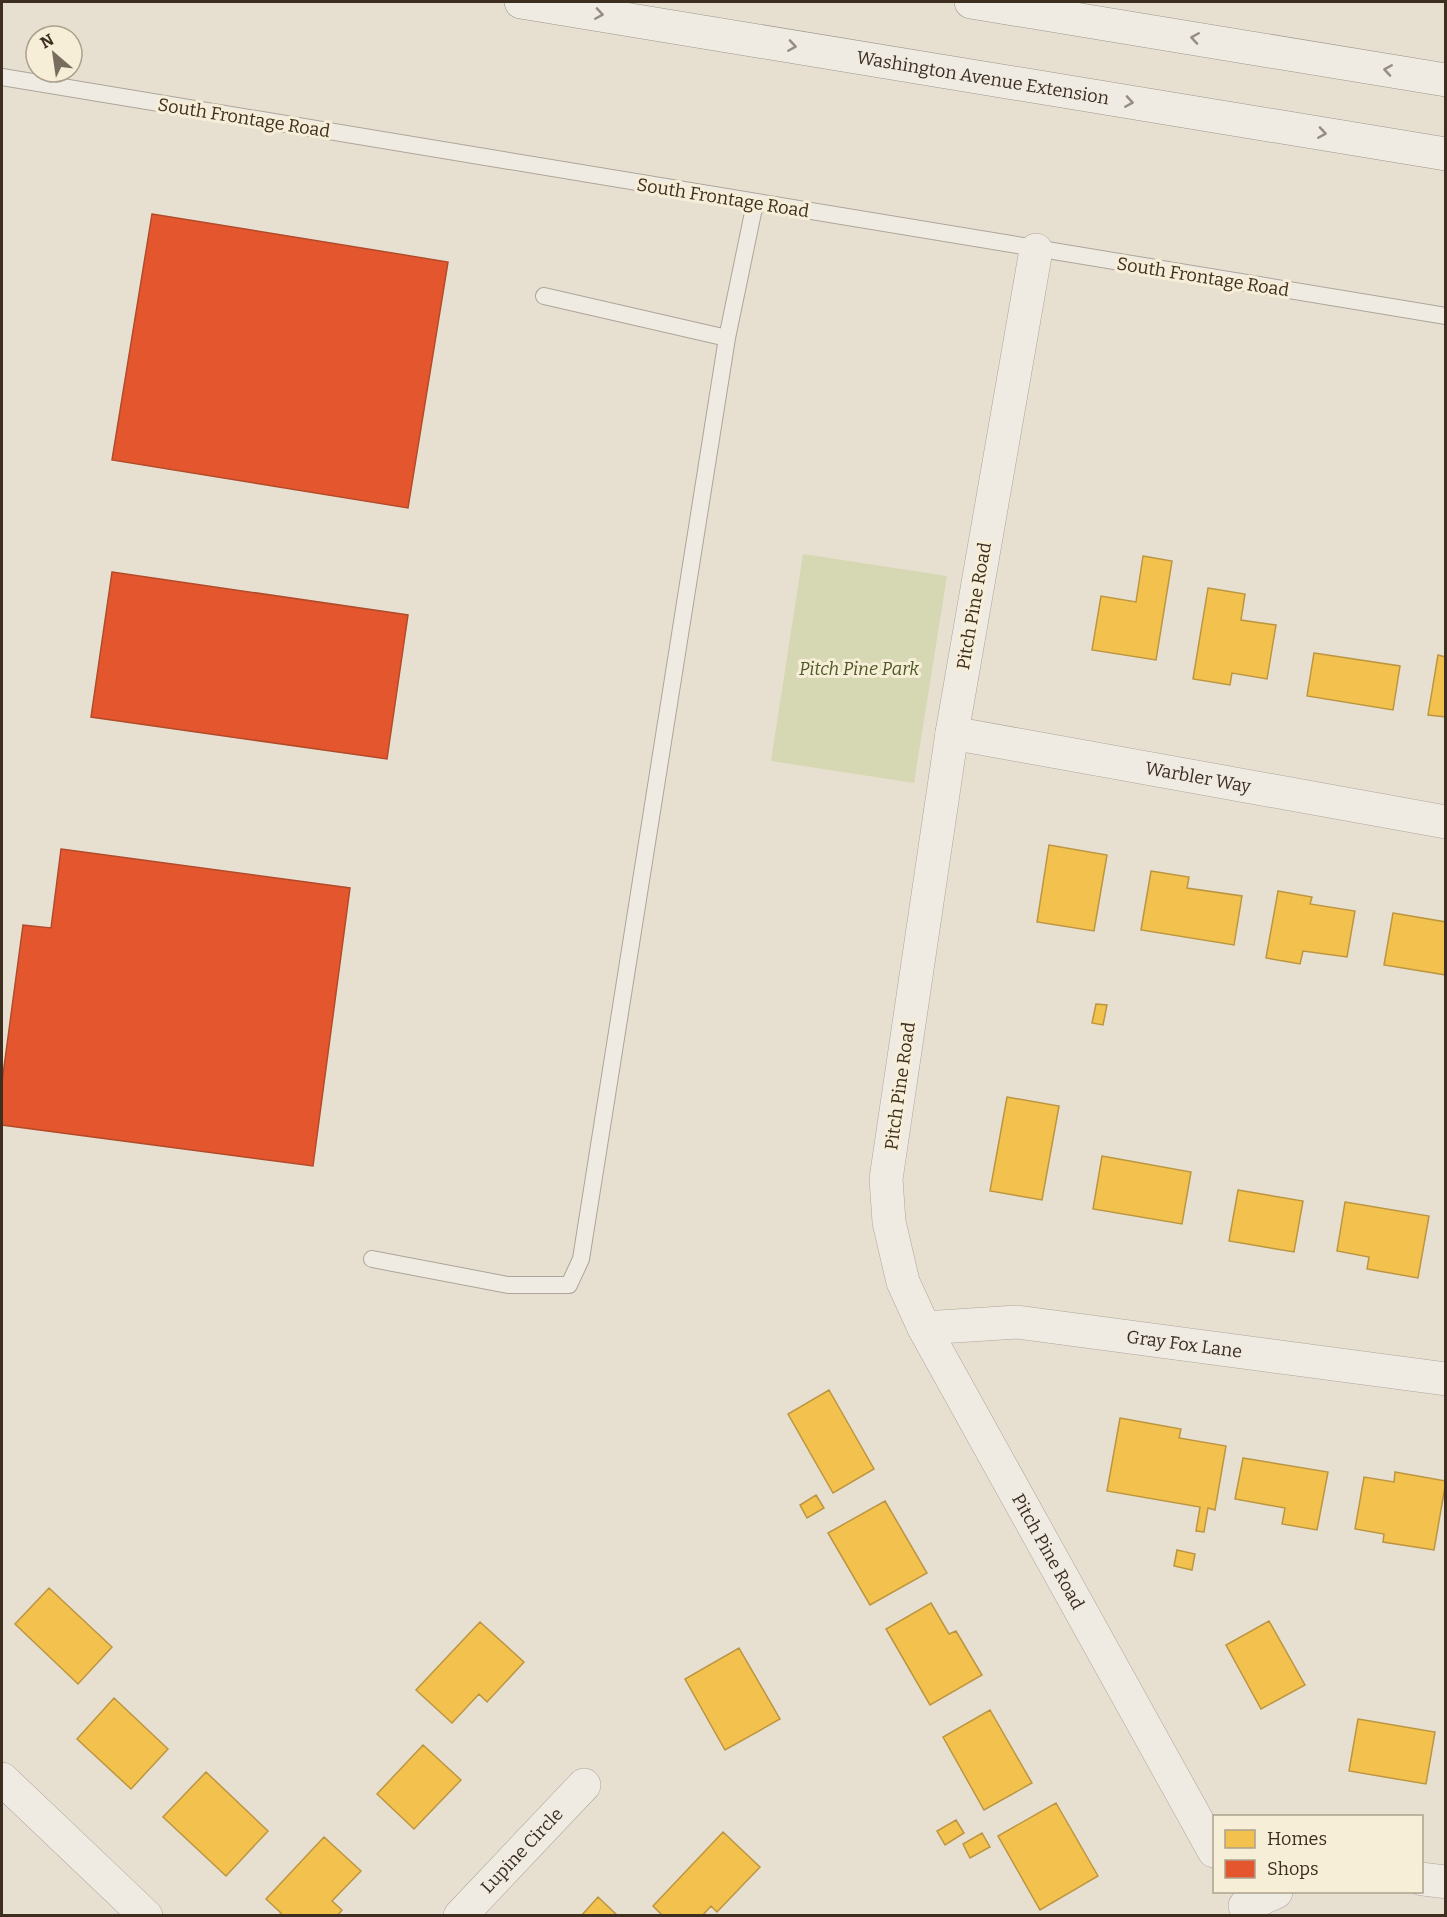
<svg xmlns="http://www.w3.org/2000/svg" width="1447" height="1917" font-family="Bitter,serif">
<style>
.green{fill:#d6d7b3}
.homes{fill:#f2c14e;stroke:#bc9540;stroke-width:1.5}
.shops{fill:#e4572e;stroke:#b24b2a;stroke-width:1.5}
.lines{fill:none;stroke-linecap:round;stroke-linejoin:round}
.service-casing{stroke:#ada599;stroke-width:18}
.minor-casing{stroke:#ada599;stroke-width:34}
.secondary-casing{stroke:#9c958a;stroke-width:34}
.service{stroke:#efebe3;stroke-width:16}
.minor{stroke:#efebe3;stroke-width:33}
.secondary{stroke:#efebe3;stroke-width:33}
.oneway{stroke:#968c82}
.labels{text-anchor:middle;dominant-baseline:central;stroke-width:6;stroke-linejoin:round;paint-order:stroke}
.street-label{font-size:18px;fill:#3d2e20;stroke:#f7eed8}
.park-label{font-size:18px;font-style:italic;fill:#4d5a26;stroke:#f7eed8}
</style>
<rect width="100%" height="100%" fill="#e7e0d1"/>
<!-- green -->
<path class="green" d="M803 554 947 576 914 783 771 761Z"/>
<!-- homes -->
<path class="homes" d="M1143 556 1172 561 1156 660 1092 650 1101 596 1136 602Z
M1208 588 1245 594 1241 620 1276 625 1267 679 1232 673 1230 685 1193 679Z
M1314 653 1400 666 1393 710 1307 696Z
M1438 655 1446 657V717L1428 715Z
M1049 845 1107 855 1094 931 1037 922Z
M1151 871 1189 877 1187 888 1242 896 1234 945 1141 930Z
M1278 891 1312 897 1310 904 1355 911 1347 957 1303 951 1300 964 1266 958Z
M1393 913 1446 922V975L1384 965Z
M1096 1004 1107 1005 1103 1025 1092 1023Z
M1007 1097 1059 1106 1042 1200 990 1191Z
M1102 1156 1191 1172 1182 1224 1093 1209Z
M1238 1190 1303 1201 1294 1252 1229 1241Z
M1345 1202 1429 1216 1418 1278 1367 1269 1369 1257 1337 1251Z
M829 1390 874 1469 833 1493 788 1414Z
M1120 1418 1181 1429 1179 1438 1226 1446 1215 1510 1208 1508 1204 1532 1196 1531 1200 1507 1107 1491Z
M1243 1458 1328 1472 1317 1530 1282 1524 1285 1508 1235 1499Z
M1395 1472 1446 1481 1434 1550 1383 1542 1384 1534 1355 1529 1364 1477 1394 1482Z
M816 1495 824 1508 807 1518 800 1505Z
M885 1501 927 1573 870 1605 828 1533Z
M1177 1550 1195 1554 1192 1570 1174 1566Z
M49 1588 112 1647 78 1684 15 1624Z
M931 1603 949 1634 956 1631 982 1675 930 1705 886 1629Z
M1269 1621 1305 1685 1261 1709 1226 1645Z
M480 1622 524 1662 487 1702 479 1694 452 1723 416 1690Z
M739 1648 780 1719 725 1750 685 1679Z
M114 1698 168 1749 131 1789 77 1739Z
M990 1710 1032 1783 984 1810 943 1737Z
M1358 1719 1435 1732 1426 1784 1349 1771Z
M423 1745 461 1780 414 1829 377 1794Z
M206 1772 268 1831 226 1876 163 1817Z
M1056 1803 1098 1876 1040 1910 998 1836Z
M956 1820 964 1833 945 1845 937 1831Z
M723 1832 760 1867 717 1912 711 1906 702 1916H663L653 1906Z
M982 1833 990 1847 970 1858 963 1844Z
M324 1837 361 1871 332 1901 342 1910 337 1916H278L281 1913 266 1899Z
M598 1897 618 1916H581Z"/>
<!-- shops -->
<path class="shops" d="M152 214 448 262 408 508 112 460Z
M112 572 408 615 387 759 91 717Z
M61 849 350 888 313 1166 2 1125V1082L23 925 51 928Z"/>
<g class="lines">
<!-- service casing -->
<g class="service-casing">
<path id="service" d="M2 77 1446 316
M544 296 727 338 755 203
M372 1259 508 1285H569L581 1259 727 338"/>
</g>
<!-- minor casing -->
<g class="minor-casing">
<g id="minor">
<path id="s1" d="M1036 250 952 733 886 1179 889 1222 903 1282 924 1328 1214 1851"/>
<path id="s2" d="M952 733 1446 822"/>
<path id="s3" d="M924 1328 1017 1322 1446 1379"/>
<path d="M2 1779 146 1916"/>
<path d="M1422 1879 1446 1882"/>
<path d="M1245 1906 1276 1892"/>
<path id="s4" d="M460 1916 584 1785"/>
</g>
</g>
<!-- secondary casing -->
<g class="secondary-casing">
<g id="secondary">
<path id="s5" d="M521 2 1446 154"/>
<path d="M971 2 1446 80"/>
</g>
</g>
<!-- service -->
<use href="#service" class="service"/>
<!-- minor -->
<use href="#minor" class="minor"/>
<!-- secondary -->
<use href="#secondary" class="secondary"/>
</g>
<!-- one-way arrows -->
<defs><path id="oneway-chevron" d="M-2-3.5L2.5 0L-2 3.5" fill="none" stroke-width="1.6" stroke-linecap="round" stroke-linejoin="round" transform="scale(1.5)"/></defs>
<g class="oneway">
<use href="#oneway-chevron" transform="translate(599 14) rotate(9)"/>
<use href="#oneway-chevron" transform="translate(1195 38) rotate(-171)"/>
<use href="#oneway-chevron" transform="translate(792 46) rotate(9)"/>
<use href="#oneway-chevron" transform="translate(1388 70) rotate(-171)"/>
<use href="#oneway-chevron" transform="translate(1129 102) rotate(9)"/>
<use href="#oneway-chevron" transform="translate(1322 133) rotate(9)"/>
</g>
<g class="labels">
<!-- street labels -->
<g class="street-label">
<text stroke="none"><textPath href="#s5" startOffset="468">Washington Avenue Extension</textPath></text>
<text transform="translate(244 118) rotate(9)">South Frontage Road</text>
<text transform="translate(723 198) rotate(9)">South Frontage Road</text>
<text transform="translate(1203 277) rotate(9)">South Frontage Road</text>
<text transform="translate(974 606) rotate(-80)">Pitch Pine Road</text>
<text stroke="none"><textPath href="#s2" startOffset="250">Warbler Way</textPath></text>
<text transform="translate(900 1086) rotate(-82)">Pitch Pine Road</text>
<text stroke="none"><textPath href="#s3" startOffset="262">Gray Fox Lane</textPath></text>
<text stroke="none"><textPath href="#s1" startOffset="1352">Pitch Pine Road</textPath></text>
<text stroke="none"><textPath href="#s4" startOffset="90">Lupine Circle</textPath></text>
</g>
<!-- park labels -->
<g class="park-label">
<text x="859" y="669">Pitch Pine Park</text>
</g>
</g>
<!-- border -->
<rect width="1447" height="1917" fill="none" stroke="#3d2e20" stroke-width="6"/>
<!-- legend -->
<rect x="1213" y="1815" width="210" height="78" fill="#f7eed8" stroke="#ada18e" stroke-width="1.5"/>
<rect x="1225" y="1830" width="30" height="18" fill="#f2c14e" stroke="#ada18e" stroke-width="1.5"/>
<text x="1267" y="1845" font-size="18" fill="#3d2e20">Homes</text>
<rect x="1225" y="1860" width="30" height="18" fill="#e4572e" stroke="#ada18e" stroke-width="1.5"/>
<text x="1267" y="1875" font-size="18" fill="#3d2e20">Shops</text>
<!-- north arrow -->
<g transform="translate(54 54) rotate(331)"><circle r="28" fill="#f7eed8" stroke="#ada18e" stroke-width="1.5"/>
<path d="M0-4.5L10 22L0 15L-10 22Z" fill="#786c5e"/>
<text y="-9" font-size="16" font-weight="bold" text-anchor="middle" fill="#3d2e20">N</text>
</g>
</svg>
